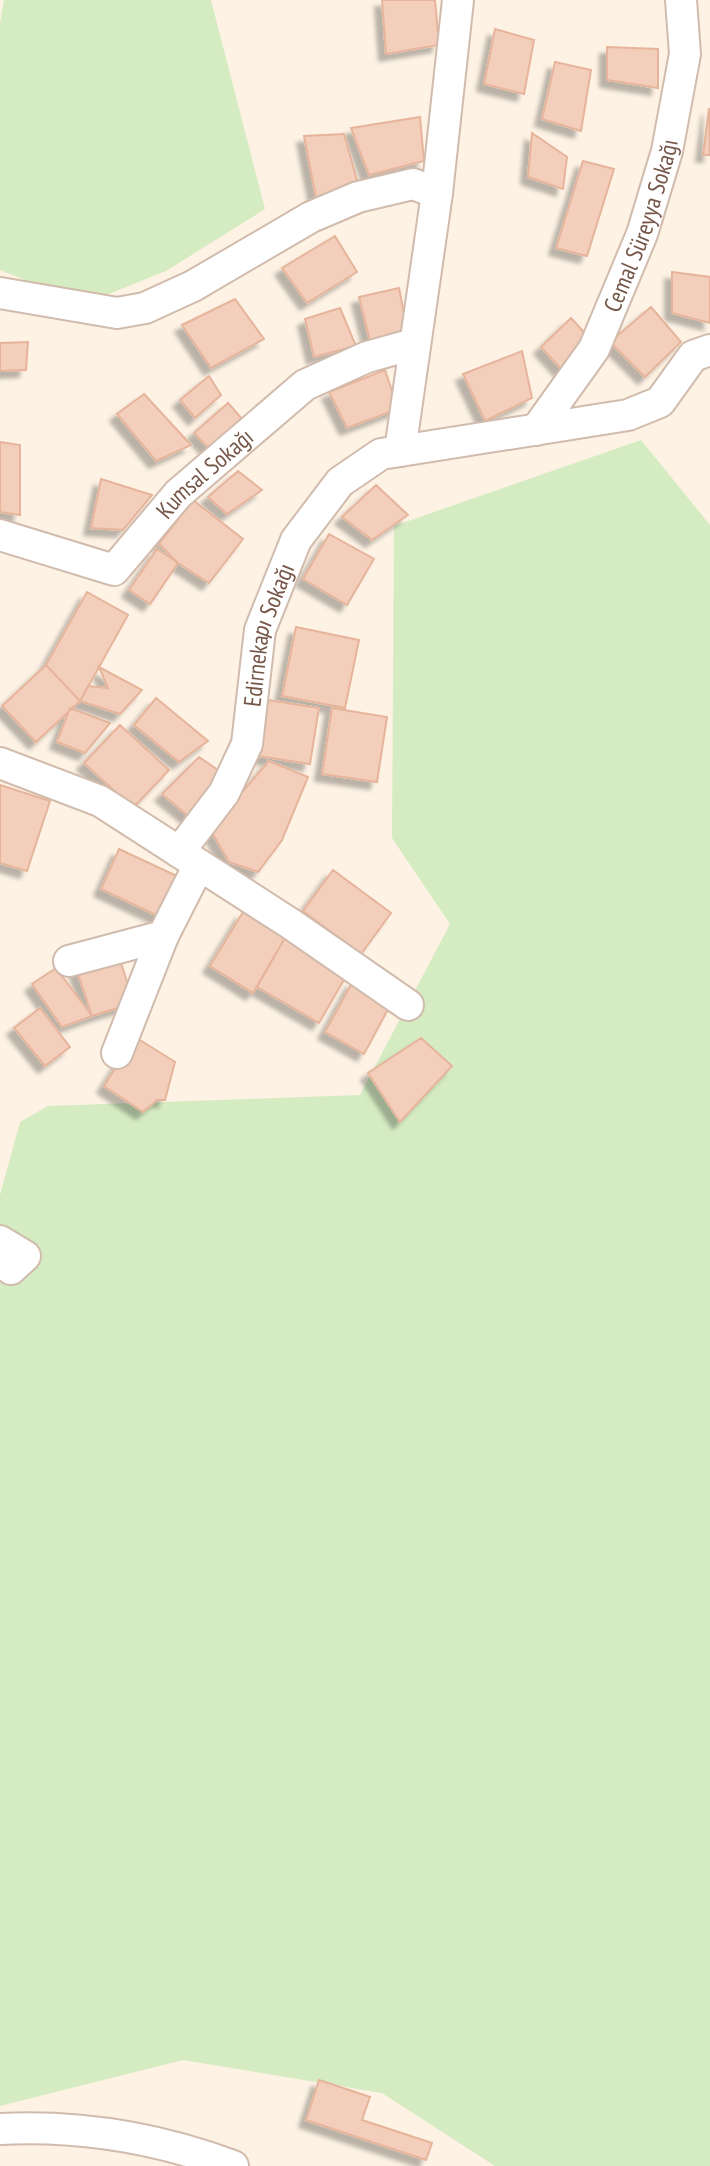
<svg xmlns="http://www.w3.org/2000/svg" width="710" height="2166" font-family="'PT Sans Narrow',sans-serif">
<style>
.green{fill:#d5ebc2}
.building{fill:#f3cebb;stroke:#e6b49b;stroke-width:2;filter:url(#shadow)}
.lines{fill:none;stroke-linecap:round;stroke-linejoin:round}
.minor-casing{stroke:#d1bbad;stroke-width:34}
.minor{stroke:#fff;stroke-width:30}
.labels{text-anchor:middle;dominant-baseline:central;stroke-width:8;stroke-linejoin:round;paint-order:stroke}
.street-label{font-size:24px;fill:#765749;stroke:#fff6eb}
</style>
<defs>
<filter id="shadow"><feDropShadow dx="-7" dy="7" stdDeviation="2" flood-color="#0004"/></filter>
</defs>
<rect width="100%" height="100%" fill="#fdf2e4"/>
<!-- green -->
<path class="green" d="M4 0H211L265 209 166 271 101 297 46 288 0 270V23Z
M641 440 710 525V2166H495L382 2093 183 2060 0 2106V1195L20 1122 48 1106 360 1095 450 924 392 838 394 526Z"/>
<!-- building -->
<path class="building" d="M382 0H435L439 45 386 54Z
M495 29 534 40 524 94 484 84Z
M607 47 658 49V88L607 80Z
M555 62 591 70 581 131 542 119Z
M709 108 710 155H703Z
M420 117 424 161 369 175 351 128Z
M532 133 567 157 563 189 528 177Z
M344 134 359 187 316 198 304 136Z
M583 161 614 169 587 256 556 248Z
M335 236 357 272 307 303 282 268Z
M672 272 710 277V323L672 313Z
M399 288 408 333 371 345 359 297Z
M235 299 264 339 211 368 182 325Z
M651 307 681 342 645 377 610 342Z
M340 308 356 346 314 357 305 319Z
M571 318 592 341 563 371 541 347Z
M28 342 26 370 0 371V343Z
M522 351 532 398 485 421 463 374Z
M385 370 398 409 347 428 329 392Z
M209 376 221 395 195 418 180 400Z
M144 394 191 445 156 461 117 414Z
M228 403 250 428 216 456 194 433Z
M0 442 20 445V515L0 512Z
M238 471 262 490 227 514 208 497Z
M101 479 152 495 123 530 91 528Z
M376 485 408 515 372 540 342 517Z
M193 500 243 539 209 583 178 563 159 544Z
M329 534 374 559 347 605 303 579Z
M157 549 178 563 150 604 129 590Z
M87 592 128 615 80 701 46 665Z
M296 627 359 640 345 708 282 696Z
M46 665 80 701 36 742 2 706Z
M99 667 142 690 120 714 80 701 88 686 108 688Z
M156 698 208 741 179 762 134 725Z
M268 700 319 708 310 764 258 756Z
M70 708 110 723 85 753 57 742Z
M332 708 387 717 377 782 322 774Z
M120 725 169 770 133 808 84 763Z
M199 757 231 779 194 821 162 794Z
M269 761 308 777 282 840 258 872 229 862 210 829Z
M0 785 50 801 27 871 0 863Z
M119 849 181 878 162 918 101 889Z
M333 870 391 913 361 954 303 911Z
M243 912 286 936 253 993 210 966Z
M286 936 349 971 319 1023 257 987Z
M118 954 134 1003 92 1016 76 968Z
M56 968 92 1016 62 1027 32 984Z
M353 981 392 1002 364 1054 325 1032Z
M40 1008 70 1047 45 1066 14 1028Z
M135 1037 175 1062 165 1100H157L143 1112 104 1086Z
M421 1038 452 1066 400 1122 368 1073Z
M319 2080 370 2097 362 2120 432 2143 426 2160 306 2120Z"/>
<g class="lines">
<!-- minor casing -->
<g class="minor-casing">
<g id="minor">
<path d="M0 293 117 313 145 308 193 286 311 217 358 197 413 184 437 193"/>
<path id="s1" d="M536 430 594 349 642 234 667 151 685 54 681 0"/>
<path d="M400 451 437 193 458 0"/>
<path id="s2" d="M0 535 114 570 178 494 305 385 367 357 414 344"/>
<path d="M0 763 100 801 291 924 408 1005"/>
<path id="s3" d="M179 852 224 793 247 744 260 630 296 540 340 482 381 454 628 415 660 402 693 356 710 350"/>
<path d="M69 961 163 936 199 865"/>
<path d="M117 1053 163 936"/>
<path d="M0 1241 25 1256 11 1269"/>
<path d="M0 2129C80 2125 158 2138 233 2166"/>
</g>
</g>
<!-- minor -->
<use href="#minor" class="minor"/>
</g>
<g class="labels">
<!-- street labels -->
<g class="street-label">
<text stroke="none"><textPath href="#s1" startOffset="232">Cemal Süreyya Sokağı</textPath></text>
<text stroke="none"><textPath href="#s2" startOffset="252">Kumsal Sokağı</textPath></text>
<text stroke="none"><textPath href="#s3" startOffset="240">Edirnekapı Sokağı</textPath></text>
</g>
</g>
</svg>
